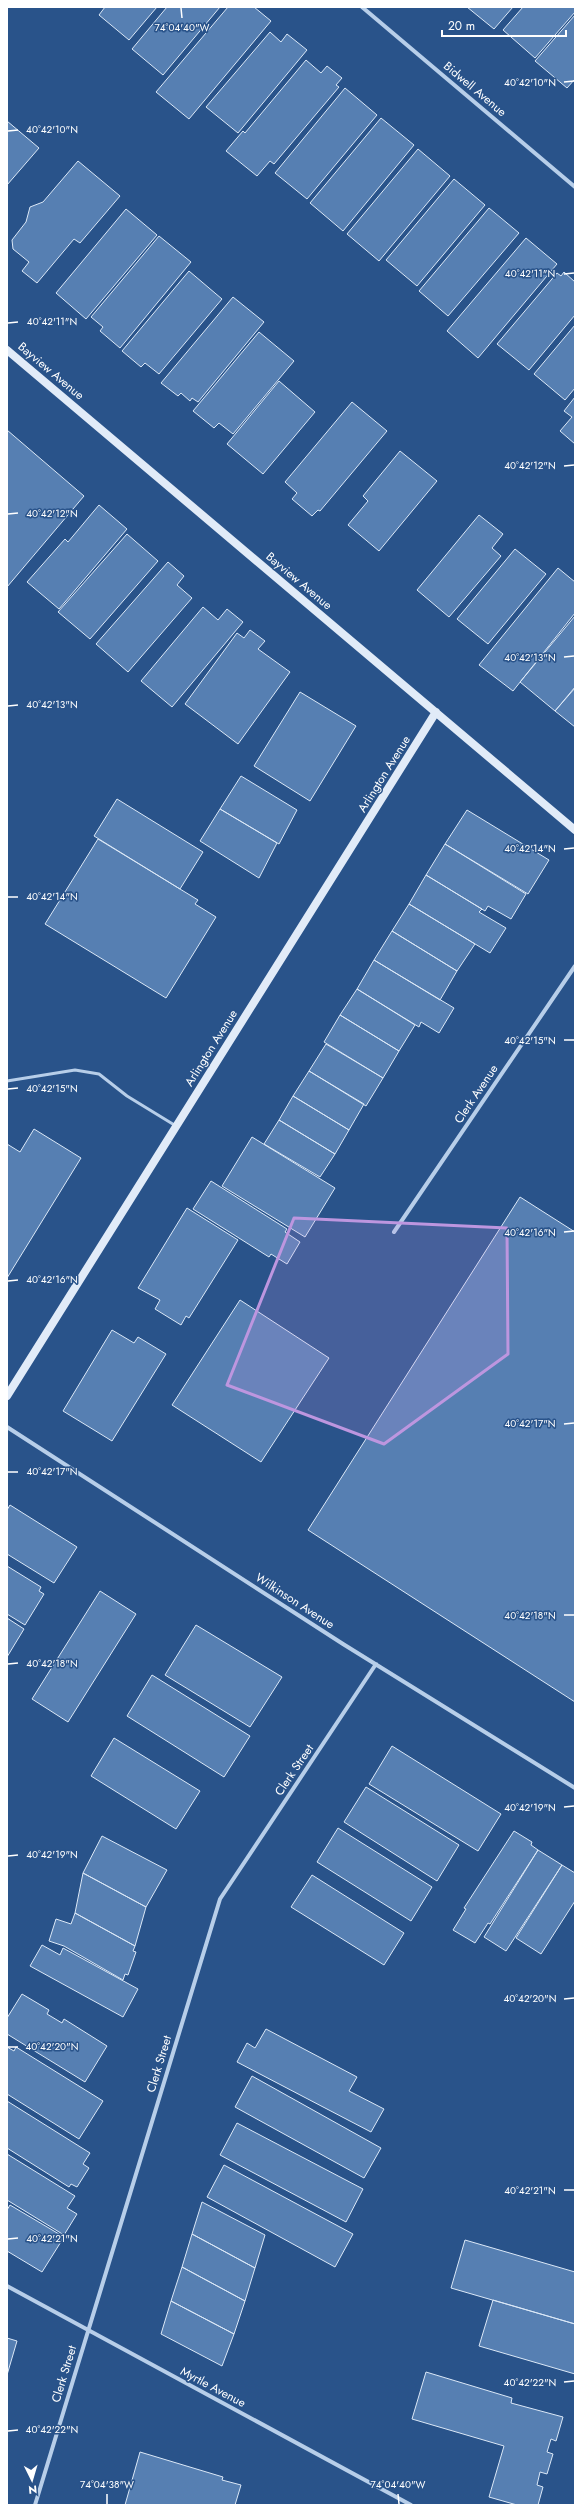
<svg xmlns="http://www.w3.org/2000/svg" width="582" height="2512" font-family="Jost,sans-serif">
<style>
.building{fill:#567fb2;stroke:#dbe8f7}
.lines{fill:none;stroke-linecap:round;stroke-linejoin:round}
.lane{stroke:#b7cee9;stroke-width:3}
.street{stroke:#b7cee9;stroke-width:4}
.secondary{stroke:#e1ebf8;stroke-width:8}
.marked{fill:#bd96df;fill-opacity:0.2;stroke:#bd96df;stroke-width:3;stroke-linejoin:round}
.ticks{fill:none;stroke:#fff;stroke-width:1.5}
.labels{text-anchor:middle;dominant-baseline:central;stroke-width:3;stroke-linejoin:round;paint-order:stroke}
.street-label{font-size:12px;fill:#fff;stroke:#29538a}
.ticks-label{font-size:10px;text-anchor:middle;fill:#fff;stroke:#29538a;stroke-width:3;stroke-linejoin:round;paint-order:stroke}
</style>
<rect width="100%" height="100%" fill="#29538a"/>
<!-- building -->
<path class="building" d="M105 7H157L129 40 99 15Z
M167 7H220L163 75 132 49Z
M228 7H254L271 21 189 119 156 92Z
M467 7H513L494 29Z
M523 7H575V12L535 58 503 30Z
M575 15V79L567 88 535 61Z
M270 32 281 42 287 34 307 50 238 133 206 107Z
M306 60 321 73 327 66 342 78 336 85 339 87 274 164 270 161 257 176 226 151 243 131 245 133Z
M345 88 377 115 307 199 275 173Z
M381 118 414 145 343 231 310 203Z
M7 121 39 148 7 185Z
M418 149 450 176 379 261 347 234Z
M78 161 120 196 80 243 74 239 37 283 22 271 29 262 13 249 12 240 26 222 30 207 43 202Z
M454 179 485 205 417 286 386 260Z
M489 208 519 233 448 316 419 291Z
M126 209 157 235 86 319 56 293Z
M159 236 191 262 120 348 100 331 103 327 91 317Z
M526 238 557 264 478 358 447 331Z
M189 271 222 299 159 374 145 363 141 367 122 351Z
M564 272 575 282V315L529 370 497 344 557 273 561 276Z
M233 297 264 322 198 402 192 398 190 401 181 393 178 396 161 383Z
M575 325V388L565 400 534 374Z
M259 332 294 361 233 434 219 423 214 428 193 411Z
M279 381 315 412 263 474 227 444Z
M575 397V444L560 431 572 417 564 411Z
M352 402 387 431 320 511 318 510 312 516 292 499 297 493 285 482Z
M7 430 84 496 7 587Z
M400 451 437 481 379 551 348 525 368 501 363 496Z
M99 505 127 529 59 609 27 582 65 539 68 542Z
M479 515 503 534 492 548 501 556 449 617 417 590Z
M127 534 158 561 90 639 58 612Z
M515 549 546 574 488 644 457 619Z
M168 562 184 576 177 585 192 598 128 672 96 644Z
M558 568 575 582V613L513 691 479 665Z
M203 607 218 620 227 609 243 622 172 707 141 681Z
M575 616V687L555 711 520 682Z
M250 630 265 641 258 649 290 672 238 744 185 704 237 633 244 638Z
M575 688V727L555 711Z
M300 692 356 726 310 801 254 766Z
M241 776 297 810 279 844 220 809Z
M117 799 203 852 180 889 94 836Z
M220 809 277 843 259 878 200 841Z
M467 810 549 860 528 894 445 844Z
M98 839 198 900 195 904 216 917 166 998 45 924Z
M445 844 526 894 511 919 488 906 485 911 426 875Z
M426 875 482 909 479 912 506 928 490 953 409 904Z
M409 904 475 944 457 971 392 931Z
M392 931 457 971 440 1000 374 960Z
M374 960 454 1008 439 1033 421 1022 419 1027 357 989Z
M357 989 415 1025 399 1051 340 1015Z
M340 1015 399 1051 383 1078 324 1042Z
M326 1044 383 1078 366 1106 309 1071Z
M309 1071 364 1104 349 1130 293 1096Z
M293 1096 349 1130 335 1154 279 1120Z
M279 1120 335 1154 320 1177 264 1144Z
M34 1129 81 1158 7 1278V1144L20 1152Z
M252 1137 335 1188 305 1237 222 1186Z
M211 1181 287 1229 285 1232 300 1242 287 1264 271 1254 269 1257 193 1209Z
M520 1197 575 1232V1702L308 1530Z
M187 1208 238 1240 189 1318 186 1316 181 1325 155 1309 160 1300 138 1288Z
M240 1300 329 1358 261 1462 172 1405Z
M112 1330 134 1343 138 1337 166 1354 112 1441 63 1411Z
M10 1505 77 1547 54 1583 7 1554V1510Z
M7 1566 41 1587 39 1591 44 1594 25 1625 7 1614Z
M100 1591 136 1614 68 1722 32 1699Z
M7 1618 24 1629 7 1657Z
M196 1625 282 1677 250 1727 165 1675Z
M152 1675 250 1736 224 1777 127 1716Z
M114 1738 200 1791 176 1829 91 1776Z
M392 1746 501 1814 478 1851 369 1784Z
M366 1787 459 1845 437 1881 344 1822Z
M338 1828 432 1887 411 1921 317 1862Z
M514 1831 532 1842 531 1845 538 1850 490 1924 488 1923 475 1943 453 1930 466 1909 464 1908Z
M102 1836 167 1870 146 1907 83 1873Z
M538 1850 562 1865 506 1951 484 1937Z
M562 1865 575 1873V1901L541 1954 516 1938Z
M83 1873 146 1907 135 1946 75 1913Z
M312 1875 404 1933 384 1965 291 1907Z
M75 1913 135 1946 133 1951 136 1952 128 1975 125 1974 123 1980 64 1946 49 1941 56 1919 71 1924Z
M42 1945 60 1955 63 1948 138 1989 123 2017 30 1966Z
M22 1994 49 2010 47 2014 62 2023 64 2019 107 2046 85 2082 7 2034V2018Z
M266 2029 357 2077 349 2091 384 2109 371 2132 237 2062 247 2043 255 2048Z
M7 2047 14 2051 16 2047 103 2101 79 2139 7 2094Z
M252 2076 381 2148 364 2178 235 2107Z
M7 2101 90 2153 83 2164 89 2168 77 2187 71 2184 69 2187 7 2148Z
M237 2123 363 2189 346 2222 220 2155Z
M7 2154 75 2196 67 2208 77 2214 64 2235 7 2200Z
M224 2165 353 2234 335 2267 207 2197Z
M202 2202 265 2235 255 2268 192 2234Z
M10 2205 64 2237 42 2272 7 2251V2210Z
M192 2234 255 2268 245 2301 182 2267Z
M465 2240 575 2272V2324L451 2288Z
M182 2267 245 2301 234 2334 171 2301Z
M493 2300 575 2324V2374L479 2346Z
M171 2301 234 2334 222 2366 161 2334Z
M7 2338 17 2341 7 2375Z
M426 2372 512 2398 511 2403 563 2417 556 2441 551 2439 547 2452 553 2454 547 2474 540 2472 537 2485 543 2487 538 2505H517L489 2497 504 2446 412 2419Z
M140 2452 223 2477 222 2480 241 2485 235 2505H125Z"/>
<g class="lines">
<!-- lane -->
<path class="lane" d="M7 1081 75 1070 99 1074 127 1096 176 1126"/>
<!-- street -->
<path class="street" d="M362 7 575 187
M394 1232 575 966
M7 1427 343 1644 575 1788
M7 2286 411 2505
M35 2505 220 1899 376 1664"/>
<!-- secondary -->
<path class="secondary" d="M7 350 575 830
M7 1396 436 712"/>
</g>
<!-- marked area -->
<path class="marked" d="M294 1218 507 1228 508 1354 384 1444 227 1385Z"/>
<!-- ticks -->
<path class="ticks" d="M181 8 182 18M564 82 574 81M8 131 18 130M564 274 574 273M8 323 18 322M564 466 574 465M8 514 18 513M564 657 574 656M8 706 18 705M564 849 574 848M8 897H18M564 1040H574M8 1089 18 1088M564 1232 574 1231M8 1281 18 1280M564 1424 574 1423M8 1472H18M564 1615H574M8 1664 18 1663M564 1807 574 1806M8 1856 18 1855M564 1999 574 1998M8 2047H18M564 2190H574M8 2239 18 2238M564 2382 574 2381M8 2431 18 2430M107 2494V2504M398 2494 399 2504"/>
<g class="labels">
<!-- street labels -->
<g class="street-label">
<text transform="translate(475 89) rotate(40)">Bidwell Avenue</text>
<text transform="translate(51 371) rotate(40)">Bayview Avenue</text>
<text transform="translate(299 581) rotate(40)">Bayview Avenue</text>
<text transform="translate(384 774) rotate(-58)">Arlington Avenue</text>
<text transform="translate(211 1048) rotate(-58)">Arlington Avenue</text>
<text transform="translate(476 1094) rotate(-56)">Clerk Avenue</text>
<text transform="translate(295 1601) rotate(33)">Wilkinson Avenue</text>
<text transform="translate(294 1770) rotate(-56)">Clerk Street</text>
<text transform="translate(159 2064) rotate(-73)">Clerk Street</text>
<text transform="translate(64 2374) rotate(-73)">Clerk Street</text>
<text transform="translate(213 2387) rotate(28)">Myrtle Avenue</text>
</g>
</g>
<g class="ticks-label">
<text x="182" y="31">74°04'40"W</text>
<text x="530" y="86">40°42'10"N</text>
<text x="52" y="133">40°42'10"N</text>
<text x="530" y="277">40°42'11"N</text>
<text x="52" y="325">40°42'11"N</text>
<text x="530" y="469">40°42'12"N</text>
<text x="52" y="517">40°42'12"N</text>
<text x="530" y="661">40°42'13"N</text>
<text x="52" y="708">40°42'13"N</text>
<text x="530" y="852">40°42'14"N</text>
<text x="52" y="900">40°42'14"N</text>
<text x="530" y="1044">40°42'15"N</text>
<text x="52" y="1092">40°42'15"N</text>
<text x="530" y="1236">40°42'16"N</text>
<text x="52" y="1283">40°42'16"N</text>
<text x="530" y="1427">40°42'17"N</text>
<text x="52" y="1475">40°42'17"N</text>
<text x="530" y="1619">40°42'18"N</text>
<text x="52" y="1667">40°42'18"N</text>
<text x="530" y="1811">40°42'19"N</text>
<text x="52" y="1858">40°42'19"N</text>
<text x="530" y="2002">40°42'20"N</text>
<text x="52" y="2050">40°42'20"N</text>
<text x="530" y="2194">40°42'21"N</text>
<text x="52" y="2242">40°42'21"N</text>
<text x="530" y="2386">40°42'22"N</text>
<text x="52" y="2433">40°42'22"N</text>
<text x="107" y="2488">74°04'38"W</text>
<text x="398" y="2488">74°04'40"W</text>
</g>
<!-- border -->
<rect width="582" height="2512" fill="none" stroke="#ffffff" stroke-width="16"/>
<!-- north arrow -->
<g transform="translate(32 2480) rotate(175)" stroke="#29538a" stroke-width="3" paint-order="stroke">
<path d="M0-3L7 15L0 10L-7 15Z" fill="#ffffff"/>
<text y="-6" font-size="11" font-weight="bold" text-anchor="middle" fill="#ffffff">N</text>
</g>
<!-- scale -->
<path d="M442 30v6h124v-6" fill="none" stroke="#ffffff" stroke-width="2"/>
<text x="448" y="30" font-size="12" fill="#ffffff" stroke="#29538a" stroke-width="3" paint-order="stroke">20 m</text>
</svg>
